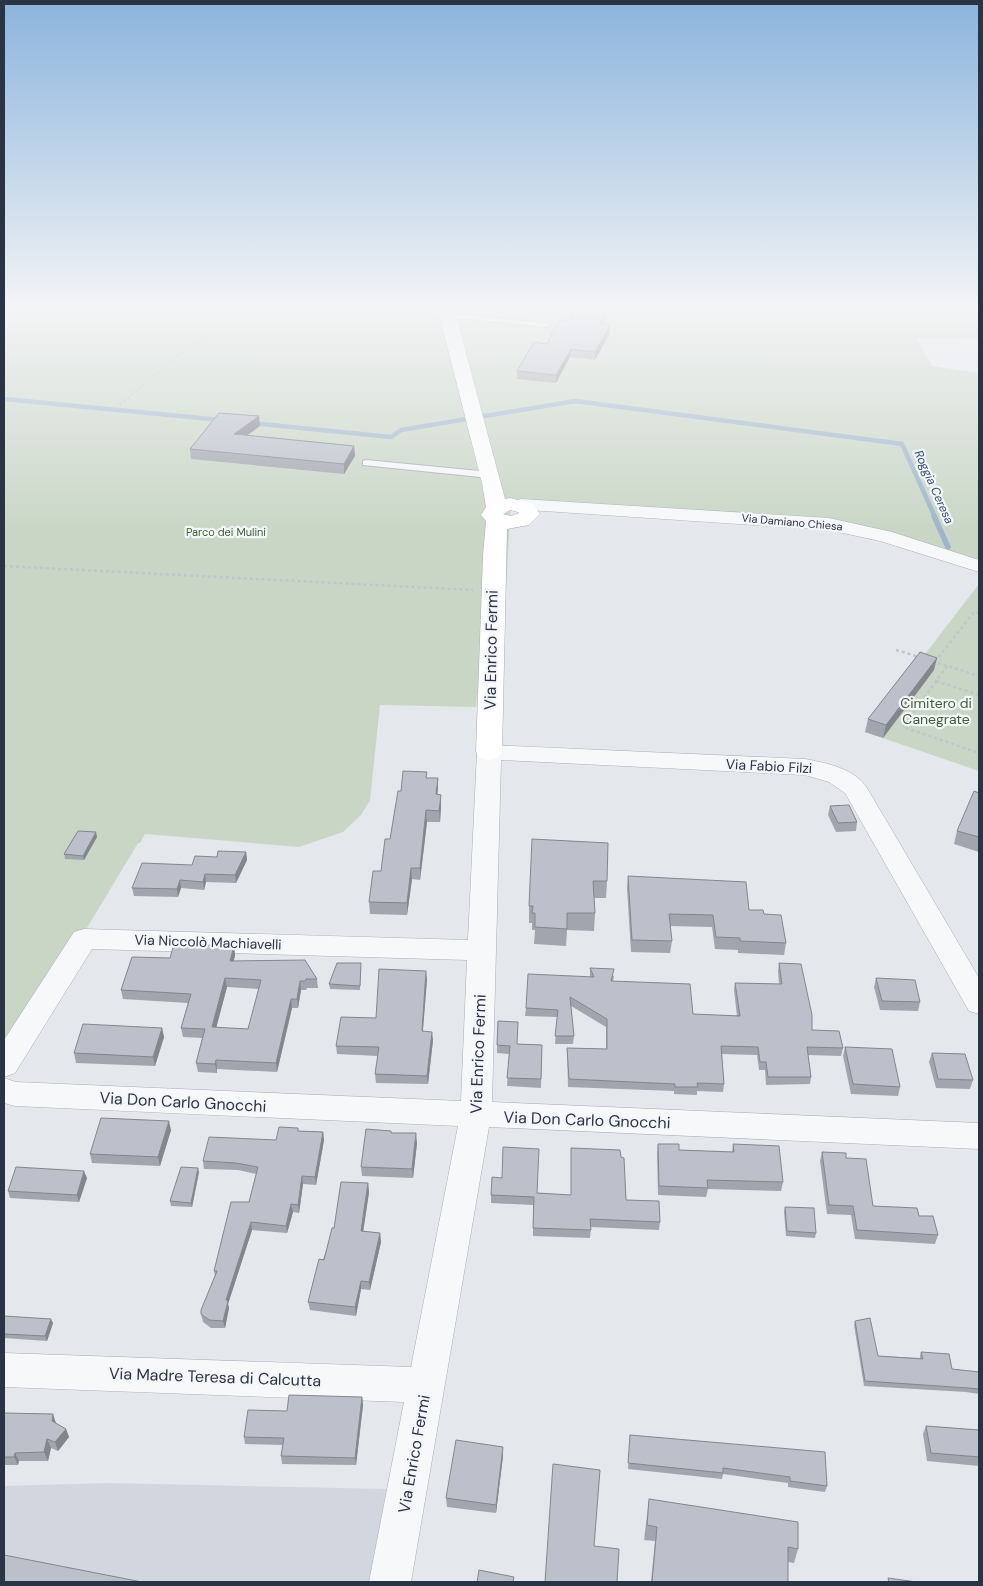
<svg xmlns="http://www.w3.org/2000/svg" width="983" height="1586" font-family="'DM Sans',sans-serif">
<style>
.built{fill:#d2d6de}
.green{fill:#c9d6c5}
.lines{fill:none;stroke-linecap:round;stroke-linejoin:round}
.stream-far1{stroke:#9fb4cc;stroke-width:4.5}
.stream{stroke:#9fb4cc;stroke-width:5.5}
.lane-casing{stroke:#a9aeb7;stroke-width:2}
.street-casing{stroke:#a9aeb7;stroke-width:1}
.secondary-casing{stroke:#a9aeb7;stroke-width:1}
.path-far1{stroke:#c2c5cb;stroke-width:2;stroke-dasharray:2.5 2.5;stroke-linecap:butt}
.path{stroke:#c2c5cb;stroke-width:2.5;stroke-dasharray:3 3;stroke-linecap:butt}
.lane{fill:#f7f8fa;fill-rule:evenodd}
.street{fill:#f7f8fa;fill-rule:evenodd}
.secondary{fill:#fff;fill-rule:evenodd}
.wall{fill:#a1a5ae;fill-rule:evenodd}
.shaded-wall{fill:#83868d}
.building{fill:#bbc0ca;stroke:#83868d;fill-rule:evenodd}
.labels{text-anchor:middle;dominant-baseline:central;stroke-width:4.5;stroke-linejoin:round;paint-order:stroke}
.far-street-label{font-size:11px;fill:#2b3445;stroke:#f4f6f9}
.far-park-label{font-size:11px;fill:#3f6138;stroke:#f4f6f9}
.far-water-label{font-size:12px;font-style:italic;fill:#34527a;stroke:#f4f6f9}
.park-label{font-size:14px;fill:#3f6138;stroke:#f4f6f9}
.street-label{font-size:14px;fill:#2b3445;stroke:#f4f6f9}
.near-street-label{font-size:16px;fill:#2b3445;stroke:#f4f6f9}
</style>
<rect width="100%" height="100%" fill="#e4e7ec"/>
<!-- built -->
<path class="built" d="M108 1483 387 1489 370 1582H4V1486Z"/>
<!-- green -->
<path class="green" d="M4 309H979V339L916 338 932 366 979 373V562L885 531 511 501 500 695 477 694 476 707 380 705 370 800 361 815 343 832 299 847 145 834 140 843H138L4 1066Z
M979 584V771L865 732Z"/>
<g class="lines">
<!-- stream-far1 -->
<path class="stream-far1" d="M4 399 221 420
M251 423 391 437 401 430 575 401 902 444 935 517"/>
<!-- stream -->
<path class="stream" d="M934 516 948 547"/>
<!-- lane casing -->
<g class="lane-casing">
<path id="lane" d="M445 313 546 323 550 325 546 327 448 317H445Z
M366 460 490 472 495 475 490 478 363 465V461Z"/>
</g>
<!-- street casing -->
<g class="street-casing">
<path id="street" d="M521 499 829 518 892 532 979 560V572L880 541 829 530 514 509 512 505 514 501Z
M489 745 805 759C827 763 855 769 867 788L979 978V1014L969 1011 845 793 829 782 805 775 501 760 492 1102 979 1123V1149L489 1127 411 1582H369L404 1402 4 1387V1353L411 1367 458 1126 15 1106 4 1103V1078L16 1082 461 1101 467 960 92 949 15 1073 4 1077V1040L74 932 84 929 468 940 477 752 480 747Z"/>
</g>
<!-- secondary casing -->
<g class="secondary-casing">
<path id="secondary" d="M438 309H454L505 499 510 498 533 504 540 514 529 525 507 529 502 752 498 758 489 760 480 758 476 752 483 556 486 521 481 515 486 507 482 483ZM510 510 518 512 519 513 511 516 503 514Z"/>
</g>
<!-- path-far1 -->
<path class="path-far1" d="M116 408 234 309"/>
<!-- path -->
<path class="path" d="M4 566 473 590
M896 650 919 657
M932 661 979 676
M935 662 974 612 979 613
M947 666 903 727 979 753
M936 681 979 695"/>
<!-- lane -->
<use href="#lane" class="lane"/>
<!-- street -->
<use href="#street" class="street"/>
<!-- secondary -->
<use href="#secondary" class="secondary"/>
</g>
<!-- wall -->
<path class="wall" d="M606 311 605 319 603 324 610 325V333L595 360 570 357 556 383 517 379V371L547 344 569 321Z
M260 426 247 435 354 446 355 456 344 474 191 459 190 449Z
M934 670 883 738 865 732 868 719Z
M427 778H438L437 794 441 806 440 822H427L420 880 412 879 407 915 370 914 369 902 381 871 390 839 401 791Z
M979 793V852L954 844 957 831Z
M830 806 857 822 856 831 836 832 828 815Z
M97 837 84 860 65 859 64 854Z
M608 843 607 881 606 898H594L595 913 594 931 567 930 566 946 534 944 535 930H532V923H529V906Z
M246 852 247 860 236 883 206 882 204 890 181 888 178 897 134 896 132 888 192 865 217 857Z
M628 876 764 914 786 943 784 955 738 953V950L715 949 712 927 670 926 672 941 670 953 631 952 627 888Z
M234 946 235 955 234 961 317 979 318 988H307L306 990H301L298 1008H292L277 1072 217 1069V1073L198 1072 196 1063 202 1038 183 1037 181 1028 188 1003 123 999 121 990 170 958ZM227 987 259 989 248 1029 216 1028Z
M779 963 812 1030 843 1048 841 1056 808 1055 811 1077 810 1084 766 1085 765 1070H759L757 1055 722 1054 724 1084 723 1092 697 1091V1095L674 1094V1091L568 1087 567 1048 606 1049V1027L571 1006 574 1036 573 1044H555L557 1017 525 1016 526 1008 590 977V968L614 976 613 981 693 1014 737 1016 734 990 735 983 779 984 778 971Z
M361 968 360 990 330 989 329 984Z
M876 978 920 1002 918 1011 880 1010 874 987Z
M427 979 423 1031 433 1040 428 1084 376 1083 375 1074 378 1056 337 1054 336 1046 376 1018Z
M498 1021 518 1044 542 1045 541 1088 507 1086 509 1054 497 1053Z
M162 1028 164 1037 155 1066 76 1063 74 1053Z
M845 1047 900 1087 898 1096 851 1094 843 1056Z
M932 1053 973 1080 970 1089 936 1088 929 1062Z
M171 1130 160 1166 92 1163 90 1154Z
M299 1131 323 1132 324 1140 316 1185 303 1184 299 1213 293 1212 287 1233 252 1230 228 1304 229 1308 225 1328H211L203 1322 201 1314 215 1276 214 1271 249 1202 256 1174 238 1170 204 1169 203 1161 276 1140Z
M391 1133 417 1143 413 1178 362 1176 361 1167Z
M658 1144 679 1150 732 1152 733 1144 783 1182 781 1191 708 1189 706 1197 658 1195 657 1153Z
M571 1148 621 1157 626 1200 660 1222 659 1230 591 1227 590 1238 533 1236V1205L491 1203V1195L537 1193 571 1195Z
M822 1152 873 1206 919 1216 938 1235 935 1244 855 1239 851 1215 827 1214 820 1161Z
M199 1172 192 1207 171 1206 170 1201Z
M87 1178 79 1202 10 1198 8 1191Z
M368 1183 369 1192 363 1231 380 1233 381 1242 370 1290 361 1289 356 1316 310 1310 308 1302 334 1228Z
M785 1207 816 1233 815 1238 786 1236 784 1212Z
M4 1316 53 1323 47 1341 4 1338Z
M855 1321 878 1356 920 1358V1356L921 1352 952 1369 979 1372V1394L966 1392 864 1386 854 1325Z
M362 1397 363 1405 356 1465 282 1464 281 1456 283 1445 245 1444 244 1437 287 1411Z
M4 1413 56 1423 66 1429 69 1437 58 1451 51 1448 48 1461H19L18 1465H4Z
M926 1426 979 1430V1466L927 1461 923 1434Z
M630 1435 827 1486 825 1492 788 1487V1483L723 1474 722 1479 628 1469Z
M503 1456 496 1513 447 1507 446 1498Z
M649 1499 798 1549 794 1563 788 1562V1582H651L655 1541 644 1540Z"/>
<!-- shaded-wall -->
<path class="shaded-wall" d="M606 311 605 319 600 332V324Z
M610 325V333L595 360V352Z
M571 349 570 357 556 383V375Z
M259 416 260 426 235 444 234 434Z
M354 446 355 456 344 474V464Z
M937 658 934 670 883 738 886 725Z
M438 778V789L436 806V794Z
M441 795V806L440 822 439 811Z
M426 810 427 822 420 880V868Z
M96 832 97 837 84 860 83 856Z
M246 852 247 860 236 883 235 875Z
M411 868 412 879 407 915V903Z
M205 874 206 882 204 890 203 882Z
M180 880 181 888 178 897 177 889Z
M234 946 235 955 231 970 230 961Z
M426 971 427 979 422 1040V1031Z
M225 978 227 987 214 1036 212 1027Z
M300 981 301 990 298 1008 297 999Z
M291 999 292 1008 277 1072 276 1063Z
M162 1028 164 1037 155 1066 153 1057Z
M432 1032 433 1040 428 1084 427 1076Z
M216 1060 217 1069V1073L215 1064Z
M169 1121 171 1130 160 1166 158 1157Z
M323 1132 324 1140 316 1185 315 1177Z
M416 1133 417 1143 413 1178 412 1169Z
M198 1168 199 1172 192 1207 191 1203Z
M84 1171 87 1178 79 1202 77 1195Z
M302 1176 303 1184 299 1213 298 1205Z
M368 1183 369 1192 362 1240 361 1231Z
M291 1204 293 1212 287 1233 286 1226Z
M251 1222 252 1230 228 1304 229 1308 225 1328 223 1321 226 1300Z
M380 1233 381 1242 370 1290 369 1282Z
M361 1281V1289L356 1316 355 1307Z
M51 1319 53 1323 47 1341 45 1336Z
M362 1397 363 1405 356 1465 355 1458Z
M53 1414 56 1423 52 1421Z
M66 1429 69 1437 58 1451 55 1442Z
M47 1439 51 1448 48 1461 44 1452Z
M503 1447V1456L496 1513V1505Z
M15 1453 19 1461 18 1465 14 1457Z"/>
<!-- building -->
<path class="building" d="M576 309 606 311 600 324 610 325 595 352 571 349 556 375 517 371 534 342 547 344 559 320 569 321Z
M219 413 259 416 234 434 354 446 344 464 190 449Z
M920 652 937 658 886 725 868 719Z
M403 771 427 772 426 778H438L436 794 441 795 439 811 426 810 420 868H411L407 903 369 902 373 871H381L385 839H390L398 791H401Z
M974 791 979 793V837L957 831Z
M849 805 857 822 838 823 830 806Z
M78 831 96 832 83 856 64 854Z
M532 839 608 843 607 881H593L595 913H567V929L535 927V913H532L533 906H529Z
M218 851 246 852 235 875 205 874 203 882 180 880 177 889 132 888 142 863 192 865 195 856 217 857Z
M628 876 746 882 749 910H763L764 914 781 915 786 943 740 941V938L716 937 713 915 669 914 672 941 632 940Z
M174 944 234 946 230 961 305 960 317 979H306L305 981H300L297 999H291L276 1063 216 1060 215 1064 196 1063 205 1029 181 1028 191 994 121 990 132 957 170 958ZM225 978 261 980 248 1029 212 1027Z
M337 963H361L360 986 329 984Z
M779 963 801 964 812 1015V1030L839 1031 843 1048 807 1047 811 1077H768L766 1062H760L758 1047 721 1046 724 1084 697 1083 698 1087H675V1084L569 1079 567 1048 607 1049V1019L570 997 574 1036H555L558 1010 526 1008 528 974 594 977 590 968 614 969 611 981 690 984 693 1014 740 1016 735 983 782 984Z
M379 969 426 971 422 1031 432 1032 427 1076 375 1074 379 1047 336 1046 341 1017 376 1018Z
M876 978 915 980 920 1002 882 1001Z
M498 1021 518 1022 517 1044 542 1045 541 1079 507 1078 510 1046 497 1045Z
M83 1024 162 1028 153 1057 74 1053Z
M845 1047 892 1049 900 1087 853 1084Z
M932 1053 965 1054 973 1080 938 1079Z
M101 1118 169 1121 158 1157 90 1154Z
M279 1127 298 1128V1131L323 1132 315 1177 302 1176 298 1205 291 1204 286 1226 251 1222 226 1300 228 1301 223 1321 209 1320 201 1314V1310L217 1271H214L231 1202H249L258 1167 236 1163 203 1161 209 1137 276 1140Z
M366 1129 391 1131V1133H416L412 1169 361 1167Z
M658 1144H679V1150L734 1152 733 1144 779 1146 783 1182 707 1180 708 1188 659 1186Z
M503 1147 539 1149 537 1193 571 1195V1148L620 1150 621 1157 624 1158 626 1200 659 1201 660 1222 590 1219 591 1230 533 1228 534 1197 491 1195 492 1177 502 1178Z
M822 1152 846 1153V1158L866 1159 873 1206 917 1208 919 1216H933L938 1235 857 1230 853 1206 829 1205Z
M16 1167 84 1171 77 1195 8 1191Z
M181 1167 198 1168 191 1203 170 1201Z
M341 1182 368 1183 361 1231 380 1233 369 1282 361 1281 355 1307 308 1302 319 1259 324 1260 332 1228H334Z
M785 1207 814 1208 816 1233 787 1231Z
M4 1316 51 1319 45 1336 4 1334Z
M870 1318 878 1356 923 1359 921 1352 949 1354 952 1369 979 1372V1389L968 1388 865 1381 855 1321Z
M289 1395 362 1397 355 1458 281 1456 284 1438 244 1437 248 1410 287 1411Z
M4 1413 53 1414 52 1421 66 1429 55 1442 47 1439 44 1452 15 1453 14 1457H4Z
M926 1426 979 1430V1457L931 1453Z
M630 1435 825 1452 827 1486 790 1481V1477L723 1468V1473L628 1463Z
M456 1440 503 1447 496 1505 446 1498Z
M553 1464 600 1470 594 1546 619 1549 617 1582H545Z
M649 1499 798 1522V1549L788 1547V1582H652L657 1527 647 1525Z
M4 1555 142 1582H4Z
M479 1570 514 1577 513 1582H477Z
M888 1578 917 1582H919H889Z"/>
<!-- sky -->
<linearGradient id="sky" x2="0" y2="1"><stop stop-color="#8bb4dd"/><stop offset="0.58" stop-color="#f3f4f6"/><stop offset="1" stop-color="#f3f4f6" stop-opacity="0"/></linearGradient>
<rect width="983" height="531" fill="url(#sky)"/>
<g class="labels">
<!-- far-street labels -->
<g class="far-street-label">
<text transform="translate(792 522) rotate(5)">Via Damiano Chiesa</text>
</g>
<!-- far-park labels -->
<g class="far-park-label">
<text x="226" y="532">Parco dei Mulini</text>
</g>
<!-- far-water labels -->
<g class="far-water-label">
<text transform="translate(934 487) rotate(66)">Roggia Ceresa</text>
</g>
<!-- park labels -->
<g class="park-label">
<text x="936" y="703">Cimitero di<tspan x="936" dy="16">Canegrate</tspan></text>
</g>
<!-- street labels -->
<g class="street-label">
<text transform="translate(769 766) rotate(3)">Via Fabio Filzi</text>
<text transform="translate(208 942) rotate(2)">Via Niccolò Machiavelli</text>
</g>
<!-- near-street labels -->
<g class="near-street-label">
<text transform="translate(491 650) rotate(-89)">Via Enrico Fermi</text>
<text transform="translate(478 1054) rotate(-88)">Via Enrico Fermi</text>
<text transform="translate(183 1102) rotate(3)">Via Don Carlo Gnocchi</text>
<text transform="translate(587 1120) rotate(2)">Via Don Carlo Gnocchi</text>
<text transform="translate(215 1377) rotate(2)">Via Madre Teresa di Calcutta</text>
<text transform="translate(414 1454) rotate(-80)">Via Enrico Fermi</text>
</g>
</g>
<!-- border -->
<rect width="983" height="1586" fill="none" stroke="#2b3445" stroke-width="10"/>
</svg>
